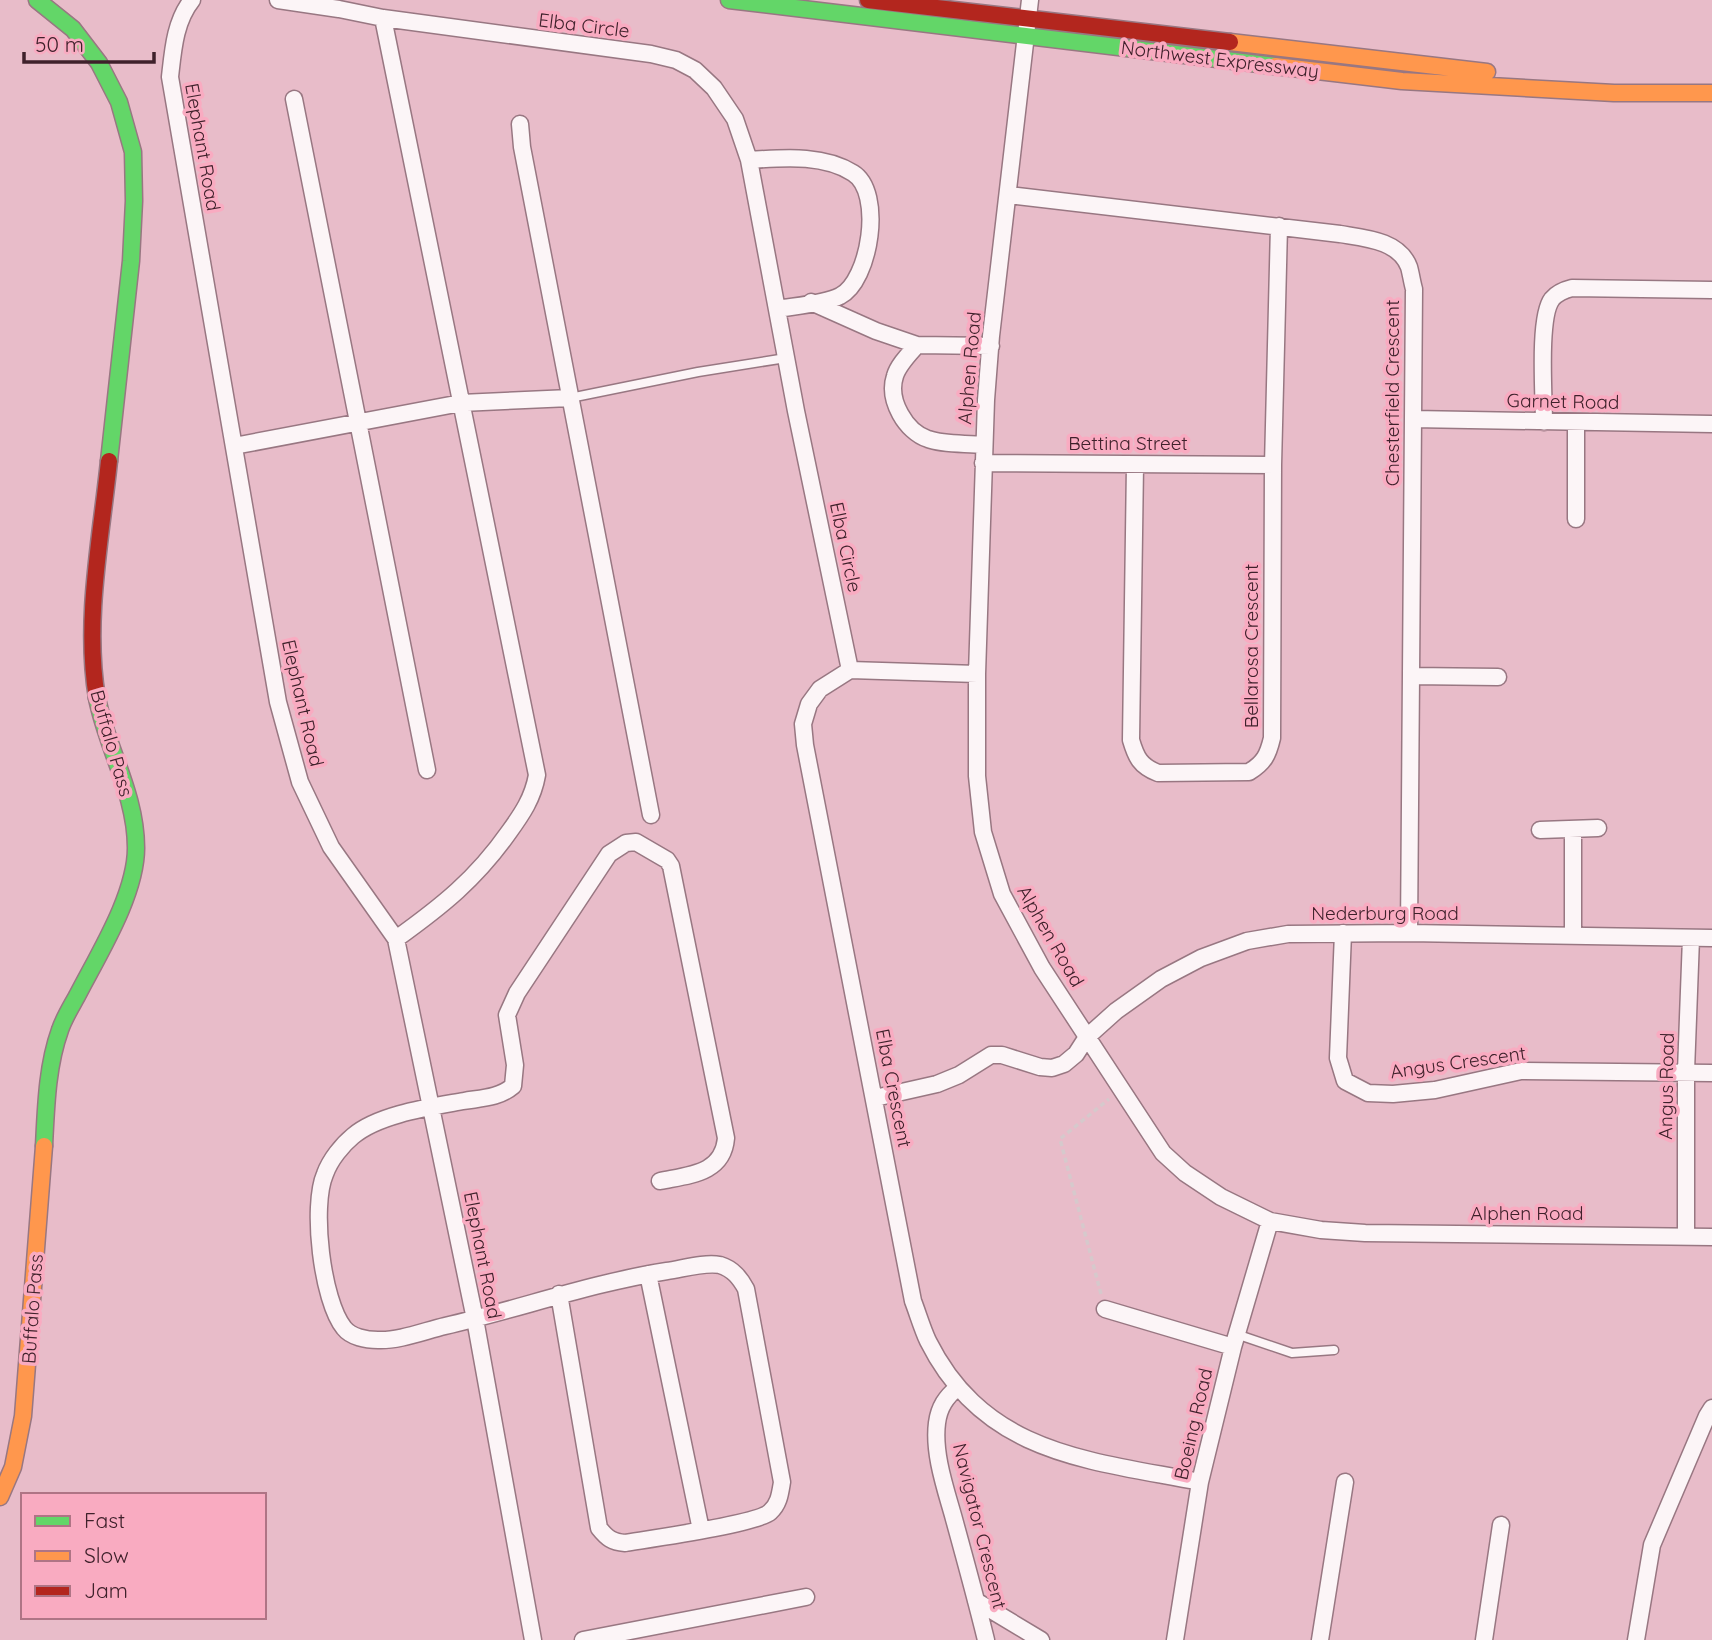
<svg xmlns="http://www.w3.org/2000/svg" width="1712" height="1640" font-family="Quicksand,sans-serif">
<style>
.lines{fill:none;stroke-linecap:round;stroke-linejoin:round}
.lane-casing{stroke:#987782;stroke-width:11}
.street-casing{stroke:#987782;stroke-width:19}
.fast-casing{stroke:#987782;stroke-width:19}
.slow-casing{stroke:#987782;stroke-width:19}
.jam-casing{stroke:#987782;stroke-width:19}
.path{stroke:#d6c9cc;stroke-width:3.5;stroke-dasharray:5 3.5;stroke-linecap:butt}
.lane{stroke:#fcf5f7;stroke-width:8}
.street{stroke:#fcf5f7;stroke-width:16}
.fast{stroke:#63d668;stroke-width:16}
.slow{stroke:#ff974d;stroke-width:16}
.jam{stroke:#b3261e;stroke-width:16}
.labels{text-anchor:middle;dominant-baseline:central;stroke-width:7;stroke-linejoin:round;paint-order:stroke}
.street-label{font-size:19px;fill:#3f212b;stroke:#f9abc1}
</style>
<rect width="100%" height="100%" fill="#e8bcc9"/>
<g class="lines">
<!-- lane casing -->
<g class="lane-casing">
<path id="lane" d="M570 398 698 372 786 358
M1236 1334 1292 1353 1334 1350"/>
</g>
<!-- street casing -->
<g class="street-casing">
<path id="street" d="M192 0C175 21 173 50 170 77L278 702 300 782 331 847 396 939 475 1319 533 1640
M278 0 339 9 383 18 651 54 676 60 695 70 714 88 735 119 749 160 796 411 850 670
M1030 0 991 336 986 400 977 674V776L983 832 1002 894 1042 968 1163 1153 1185 1173 1221 1197 1270 1221 1321 1230 1365 1233 1712 1237
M383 18 537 775C533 798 522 814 509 832 476 879 442 906 396 939
M294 99 427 770
M520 124 522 147 651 815
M749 160C783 158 823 154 853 173 884 192 870 281 840 296 825 304 794 306 777 309
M1009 195 1340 234C1364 238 1399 240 1409 267 1411 274 1412 282 1414 289L1409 933
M811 302 876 331 917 345 991 346
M917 345C910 353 898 365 895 376 887 400 906 432 928 439 944 445 966 443 983 445
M1413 419 1712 424
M1544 422C1544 396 1538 317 1552 299 1557 293 1564 290 1572 288L1712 290
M1576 422V519
M234 446 461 403 570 398
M983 463 1273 465
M1135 465 1131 740C1136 757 1140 766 1158 773L1249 772C1264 763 1268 755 1272 738L1273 465 1279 226
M977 674 850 670 820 689 809 704 803 724 805 745 913 1301C918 1314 922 1328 928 1341 985 1455 1089 1460 1200 1482
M1411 676 1498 677
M1573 829V934
M1540 830 1598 828
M1343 933 1338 1058 1345 1081 1368 1093 1393 1094 1435 1090 1521 1071 1712 1073
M875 1098 937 1084 959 1075 991 1055H1002L1040 1067 1052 1068 1064 1064 1076 1054 1087 1037 1116 1011 1161 979 1201 958 1247 941 1288 934 1409 933 1712 938
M1686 1235V1071L1691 938
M648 1274 701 1530
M559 1294 599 1528C607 1538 612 1542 625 1543 649 1539 757 1524 770 1512 779 1504 780 1494 782 1482L746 1289C740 1278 733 1269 720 1265 704 1262 682 1269 667 1271 591 1283 519 1309 445 1326 424 1331 399 1341 378 1340 366 1340 351 1337 344 1328 322 1301 311 1206 325 1174 330 1160 342 1145 353 1136 379 1114 431 1107 464 1101 482 1098 499 1098 513 1086L515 1065 507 1015 517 993 609 854 626 843 636 842 667 860 671 866 726 1138C723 1174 689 1175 660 1181
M1105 1309 1233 1347
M958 1387C946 1397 939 1407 937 1423 933 1454 946 1490 954 1519 965 1559 976 1599 986 1640
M976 1601 1041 1640
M583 1640 806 1597
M1175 1640 1200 1482 1233 1347 1270 1221
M1320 1640 1345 1482
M1484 1640 1501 1525
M1636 1640 1652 1545 1707 1416 1712 1408"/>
</g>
<!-- fast casing -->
<g class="fast-casing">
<path id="fast" d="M37 0 73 29 99 63 119 102 133 152 134 201 131 261 109 461
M729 0 1275 66
M44 1146C46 1107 47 1066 60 1030 64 1018 71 1007 77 996 98 955 136 895 136 848 136 794 107 749 97 698"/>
</g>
<!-- slow casing -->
<g class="slow-casing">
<path id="slow" d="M1230 42 1487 72
M1275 66 1402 81 1614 93H1712
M0 1497 13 1467 23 1416 44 1146"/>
</g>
<!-- jam casing -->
<g class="jam-casing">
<path id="jam" d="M868 0 1230 42
M97 698C84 621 101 538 109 461"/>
</g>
<!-- path -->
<path class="path" d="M1101 1294 1060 1139 1109 1099"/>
<!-- lane -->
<use href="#lane" class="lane"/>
<!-- street -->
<use href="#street" class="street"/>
<!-- fast -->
<use href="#fast" class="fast"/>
<!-- slow -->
<use href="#slow" class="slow"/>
<!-- jam -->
<use href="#jam" class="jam"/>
</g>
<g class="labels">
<!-- street labels -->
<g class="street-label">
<text transform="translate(584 25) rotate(7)">Elba Circle</text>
<text transform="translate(1220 59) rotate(7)">Northwest Expressway</text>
<text transform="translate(203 147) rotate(80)">Elephant Road</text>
<text transform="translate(969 368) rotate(-85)">Alphen Road</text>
<text transform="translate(1392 393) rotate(-90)">Chesterfield Crescent</text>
<text transform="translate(1563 401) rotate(1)">Garnet Road</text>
<text x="1128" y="443">Bettina Street</text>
<text transform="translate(846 547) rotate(78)">Elba Circle</text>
<text transform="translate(1251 646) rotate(-90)">Bellarosa Crescent</text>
<text transform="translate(303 703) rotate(77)">Elephant Road</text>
<text transform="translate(112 743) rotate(74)">Buffalo Pass</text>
<text x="1385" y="913">Nederburg Road</text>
<text transform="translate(1051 936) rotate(60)">Alphen Road</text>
<text transform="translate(1458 1062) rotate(-8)">Angus Crescent</text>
<text transform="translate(1666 1086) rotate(-89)">Angus Road</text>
<text transform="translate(894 1088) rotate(79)">Elba Crescent</text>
<text x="1527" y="1213">Alphen Road</text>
<text transform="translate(483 1255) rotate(79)">Elephant Road</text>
<text transform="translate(32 1309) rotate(-86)">Buffalo Pass</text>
<text transform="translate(1193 1424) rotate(-77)">Boeing Road</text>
<text transform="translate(980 1526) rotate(76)">Navigator Crescent</text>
</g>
</g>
<!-- legend -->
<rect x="21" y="1493" width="245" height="126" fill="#f9abc1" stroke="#af7485" stroke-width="2"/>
<rect x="35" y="1516" width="35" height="10" fill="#63d668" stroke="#af7485" stroke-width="2"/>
<text x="84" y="1528" font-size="21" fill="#3f212b">Fast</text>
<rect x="35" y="1551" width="35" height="10" fill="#ff974d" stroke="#af7485" stroke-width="2"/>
<text x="84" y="1563" font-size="21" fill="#3f212b">Slow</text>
<rect x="35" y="1586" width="35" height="10" fill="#b3261e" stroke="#af7485" stroke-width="2"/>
<text x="84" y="1598" font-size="21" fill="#3f212b">Jam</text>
<!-- scale -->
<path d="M24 52v10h130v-10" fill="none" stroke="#3f212b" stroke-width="3.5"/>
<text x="35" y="52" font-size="21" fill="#3f212b" stroke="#f9abc1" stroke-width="5" paint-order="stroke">50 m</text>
</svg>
